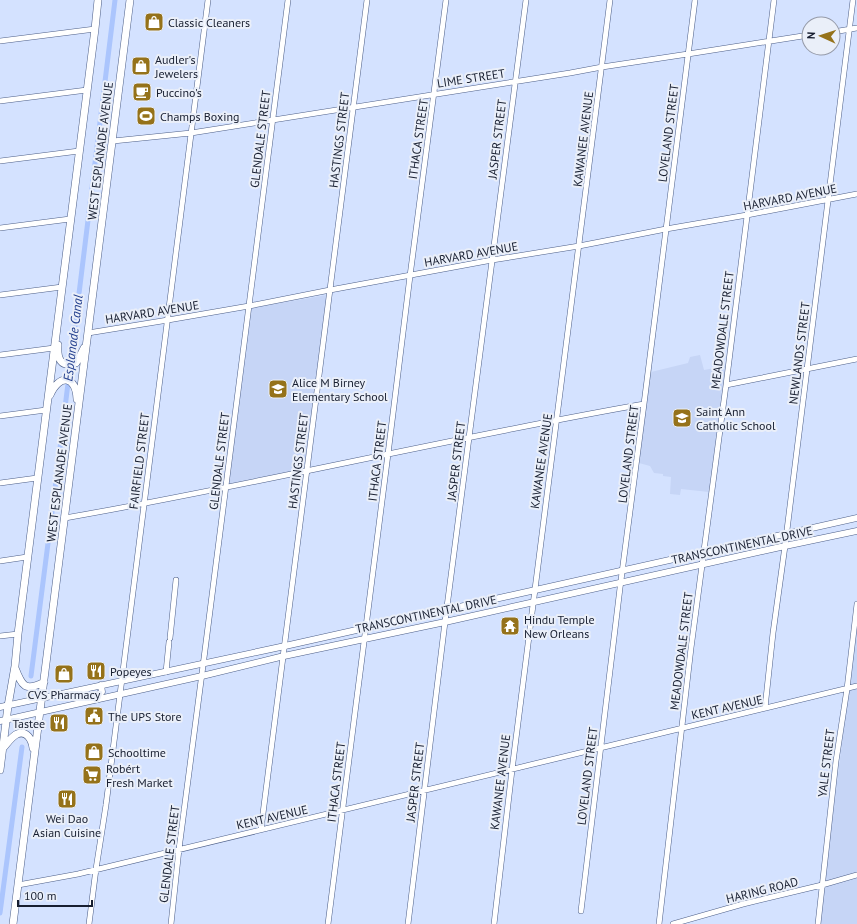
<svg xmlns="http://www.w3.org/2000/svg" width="857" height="924" font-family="'PT Sans',sans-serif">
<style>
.built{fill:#c6d5f6}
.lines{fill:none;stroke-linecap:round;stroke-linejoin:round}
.canal{stroke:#abc5fd;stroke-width:5}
.minor-casing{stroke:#4d5f88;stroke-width:6}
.tertiary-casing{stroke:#4d5f88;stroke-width:7}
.secondary-casing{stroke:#4d5f88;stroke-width:8}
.minor{stroke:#fff;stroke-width:5}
.tertiary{stroke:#fff;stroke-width:6}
.secondary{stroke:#fff;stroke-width:7}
.labels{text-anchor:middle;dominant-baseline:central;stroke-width:4;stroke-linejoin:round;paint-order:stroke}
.poi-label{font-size:12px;fill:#171e30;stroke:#eaeff9;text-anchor:start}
.street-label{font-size:12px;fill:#171e30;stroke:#eaeff9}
.water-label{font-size:13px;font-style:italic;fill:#233f8e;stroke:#eaeff9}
</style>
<rect width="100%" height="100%" fill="#d4e2ff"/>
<!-- built -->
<path class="built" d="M327 295 304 469 228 485 251 308Z
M700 355 704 370 725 366 709 492 681 489 680 495 670 494 671 477 663 476V474L654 473 650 466 639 463 651 372 688 363 690 357Z
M857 625V924H819Z"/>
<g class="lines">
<!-- canal -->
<path class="canal" d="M31 676 57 473 115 0
M0 913 22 747"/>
<!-- minor casing -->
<g class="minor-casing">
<path id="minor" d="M833 32 857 28
M0 41 95 29
M0 101 87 90
M113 141 191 133 570 73 602 67 688 54 809 35
M0 161 79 151
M0 228 70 219
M0 295 62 287
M88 333 168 320 249 306 330 290 492 260 579 246 666 229 747 215 857 194
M0 355 54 348
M726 385 857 359
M0 416 46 410
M0 483 37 478
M65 518C259 484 450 438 644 404
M0 561 27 557
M0 636 18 634
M170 638 176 580
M166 672 169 642
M765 708 773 633 785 546 853 0
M261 829 367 0
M18 885 78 874 857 686
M581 911 620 588 644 404 695 0
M89 924 96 869 106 805 208 0
M171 924 179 849 204 658 288 0
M328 924 388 454 410 276 446 0
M408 924 445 622 526 0
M494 924 512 770 610 0
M659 924 691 648 726 385 774 0
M673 924 743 904 822 885 857 875
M818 924 836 761 847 689 857 604"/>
</g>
<!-- tertiary casing -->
<g class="tertiary-casing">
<path id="tertiary" d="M92 698 102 692 101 685
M0 707 285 646 857 518
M0 721 202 676 284 656 445 622 785 546 857 531"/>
</g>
<!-- secondary casing -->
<g class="secondary-casing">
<path id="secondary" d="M58 345C57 358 60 368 76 363L79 358 84 348
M50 395C59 374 76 375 77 399
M15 668C22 686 25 692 44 682
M3 748C7 744 11 737 17 734 27 730 32 740 33 748
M0 770 8 706 15 666 18 634 95 29 98 0
M13 924 130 0"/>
</g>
<!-- minor -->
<use href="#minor" class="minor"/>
<!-- tertiary -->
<use href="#tertiary" class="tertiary"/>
<!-- secondary -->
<use href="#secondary" class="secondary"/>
</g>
<!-- icons -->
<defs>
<g id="shop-square" transform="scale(1)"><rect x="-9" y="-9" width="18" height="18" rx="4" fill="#95721a" stroke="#eaeff9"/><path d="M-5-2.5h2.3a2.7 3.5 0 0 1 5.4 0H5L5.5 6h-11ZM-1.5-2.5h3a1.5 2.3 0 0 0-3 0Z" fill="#fff"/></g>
<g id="cafe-square" transform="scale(1)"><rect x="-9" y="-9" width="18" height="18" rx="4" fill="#95721a" stroke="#eaeff9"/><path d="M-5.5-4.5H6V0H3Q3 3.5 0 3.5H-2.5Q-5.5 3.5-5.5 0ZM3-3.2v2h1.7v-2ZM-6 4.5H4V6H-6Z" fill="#fff"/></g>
<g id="stadium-square" transform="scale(1)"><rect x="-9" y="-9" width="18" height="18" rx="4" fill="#95721a" stroke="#eaeff9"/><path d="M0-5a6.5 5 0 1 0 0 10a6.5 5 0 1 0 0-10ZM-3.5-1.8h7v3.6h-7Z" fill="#fff"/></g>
<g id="school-square" transform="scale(1)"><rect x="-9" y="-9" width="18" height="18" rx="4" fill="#95721a" stroke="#eaeff9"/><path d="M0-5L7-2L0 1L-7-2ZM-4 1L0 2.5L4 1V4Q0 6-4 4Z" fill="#fff"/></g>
<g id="temple-square" transform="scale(1)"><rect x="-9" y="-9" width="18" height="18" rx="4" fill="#95721a" stroke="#eaeff9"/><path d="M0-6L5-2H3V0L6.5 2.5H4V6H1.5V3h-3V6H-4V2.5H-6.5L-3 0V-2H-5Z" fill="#fff"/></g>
<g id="restaurant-square" transform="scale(1)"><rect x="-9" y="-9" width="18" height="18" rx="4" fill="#95721a" stroke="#eaeff9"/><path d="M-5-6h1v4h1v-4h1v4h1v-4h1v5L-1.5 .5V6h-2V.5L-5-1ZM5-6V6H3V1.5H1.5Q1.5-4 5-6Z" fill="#fff"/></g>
<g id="civic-square" transform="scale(1)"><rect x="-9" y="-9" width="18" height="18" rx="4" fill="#95721a" stroke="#eaeff9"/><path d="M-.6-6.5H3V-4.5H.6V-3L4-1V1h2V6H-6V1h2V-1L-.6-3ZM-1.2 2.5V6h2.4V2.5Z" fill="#fff"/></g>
<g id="supermarket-square" transform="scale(1)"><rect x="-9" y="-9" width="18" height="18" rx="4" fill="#95721a" stroke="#eaeff9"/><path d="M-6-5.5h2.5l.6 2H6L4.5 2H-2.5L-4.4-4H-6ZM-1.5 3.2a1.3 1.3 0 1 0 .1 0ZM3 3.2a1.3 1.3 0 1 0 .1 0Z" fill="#fff"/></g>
</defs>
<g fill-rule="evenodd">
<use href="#shop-square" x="154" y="22"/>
<use href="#shop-square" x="141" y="66"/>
<use href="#cafe-square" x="142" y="92"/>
<use href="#stadium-square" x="146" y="116"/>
<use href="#school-square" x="278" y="389"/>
<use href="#school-square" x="682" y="418"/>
<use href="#temple-square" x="510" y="626"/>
<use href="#restaurant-square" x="96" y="671"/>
<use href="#shop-square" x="64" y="674"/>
<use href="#civic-square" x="94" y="716"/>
<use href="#restaurant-square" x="59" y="723"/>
<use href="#shop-square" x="94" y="752"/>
<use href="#supermarket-square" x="92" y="775"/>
<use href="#restaurant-square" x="67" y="799"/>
</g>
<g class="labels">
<!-- poi labels -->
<g class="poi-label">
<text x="168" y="22">Classic Cleaners</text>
<text x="155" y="59">Audler's<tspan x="155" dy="14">Jewelers</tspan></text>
<text x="156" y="92">Puccino's</text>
<text x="160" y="116">Champs Boxing</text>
<text x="292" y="382">Alice M Birney<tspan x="292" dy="14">Elementary School</tspan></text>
<text x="696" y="411">Saint Ann<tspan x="696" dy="14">Catholic School</tspan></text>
<text x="524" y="619">Hindu Temple<tspan x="524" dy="14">New Orleans</tspan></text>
<text x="110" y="671">Popeyes</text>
<text x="64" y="694" text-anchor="middle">CVS Pharmacy</text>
<text x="108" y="716">The UPS Store</text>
<text x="45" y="723" text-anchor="end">Tastee</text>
<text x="108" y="752">Schooltime</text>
<text x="106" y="768">Robért<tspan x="106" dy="14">Fresh Market</tspan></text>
<text x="67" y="818" text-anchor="middle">Wei Dao<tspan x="67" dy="14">Asian Cuisine</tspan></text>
</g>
<!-- street labels -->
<g class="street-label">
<text transform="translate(471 78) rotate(-9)">LIME STREET</text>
<text transform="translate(668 133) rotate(-83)">LOVELAND STREET</text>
<text transform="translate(260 139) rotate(-83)">GLENDALE STREET</text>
<text transform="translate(418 139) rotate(-82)">ITHACA STREET</text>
<text transform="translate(497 139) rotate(-83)">JASPER STREET</text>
<text transform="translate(583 139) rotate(-83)">KAWANEE AVENUE</text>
<text transform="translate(339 140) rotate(-83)">HASTINGS STREET</text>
<text transform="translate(100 151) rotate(-83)">WEST ESPLANADE AVENUE</text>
<text transform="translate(790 197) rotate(-11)">HARVARD AVENUE</text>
<text transform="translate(471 254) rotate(-10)">HARVARD AVENUE</text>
<text transform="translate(152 312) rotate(-9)">HARVARD AVENUE</text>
<text transform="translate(722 330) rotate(-83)">MEADOWDALE STREET</text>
<text transform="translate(799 353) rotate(-83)">NEWLANDS STREET</text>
<text transform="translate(628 454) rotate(-83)">LOVELAND STREET</text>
<text transform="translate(139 461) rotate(-83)">FAIRFIELD STREET</text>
<text transform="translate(219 461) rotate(-83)">GLENDALE STREET</text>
<text transform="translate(298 461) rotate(-83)">HASTINGS STREET</text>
<text transform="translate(377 461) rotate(-83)">ITHACA STREET</text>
<text transform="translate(456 461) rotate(-83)">JASPER STREET</text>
<text transform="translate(541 461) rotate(-82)">KAWANEE AVENUE</text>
<text transform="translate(59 473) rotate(-83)">WEST ESPLANADE AVENUE</text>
<text transform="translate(742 545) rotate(-12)">TRANSCONTINENTAL DRIVE</text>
<text transform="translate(426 614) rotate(-12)">TRANSCONTINENTAL DRIVE</text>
<text transform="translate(681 651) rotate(-83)">MEADOWDALE STREET</text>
<text transform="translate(727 707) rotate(-13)">KENT AVENUE</text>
<text transform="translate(826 763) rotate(-83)">YALE STREET</text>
<text transform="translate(587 776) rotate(-83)">LOVELAND STREET</text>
<text transform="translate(336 782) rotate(-83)">ITHACA STREET</text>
<text transform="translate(415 782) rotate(-83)">JASPER STREET</text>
<text transform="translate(500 782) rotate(-83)">KAWANEE AVENUE</text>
<text transform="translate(272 817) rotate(-13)">KENT AVENUE</text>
<text transform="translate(169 854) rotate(-83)">GLENDALE STREET</text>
<text transform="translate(762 890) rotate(-14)">HARING ROAD</text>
</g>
<!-- water labels -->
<g class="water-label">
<text transform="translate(73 338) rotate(-83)">Esplanade Canal</text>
</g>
</g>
<!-- north arrow -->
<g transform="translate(821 36) rotate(273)"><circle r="19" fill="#eaeff9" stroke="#969ba9"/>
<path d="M0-3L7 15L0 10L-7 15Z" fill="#95721a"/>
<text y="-6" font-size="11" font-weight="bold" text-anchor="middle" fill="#171e30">N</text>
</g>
<!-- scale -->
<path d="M18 900v6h74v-6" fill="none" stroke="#171e30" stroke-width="2"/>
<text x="24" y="900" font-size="12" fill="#171e30" stroke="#eaeff9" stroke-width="3" paint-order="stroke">100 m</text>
</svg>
